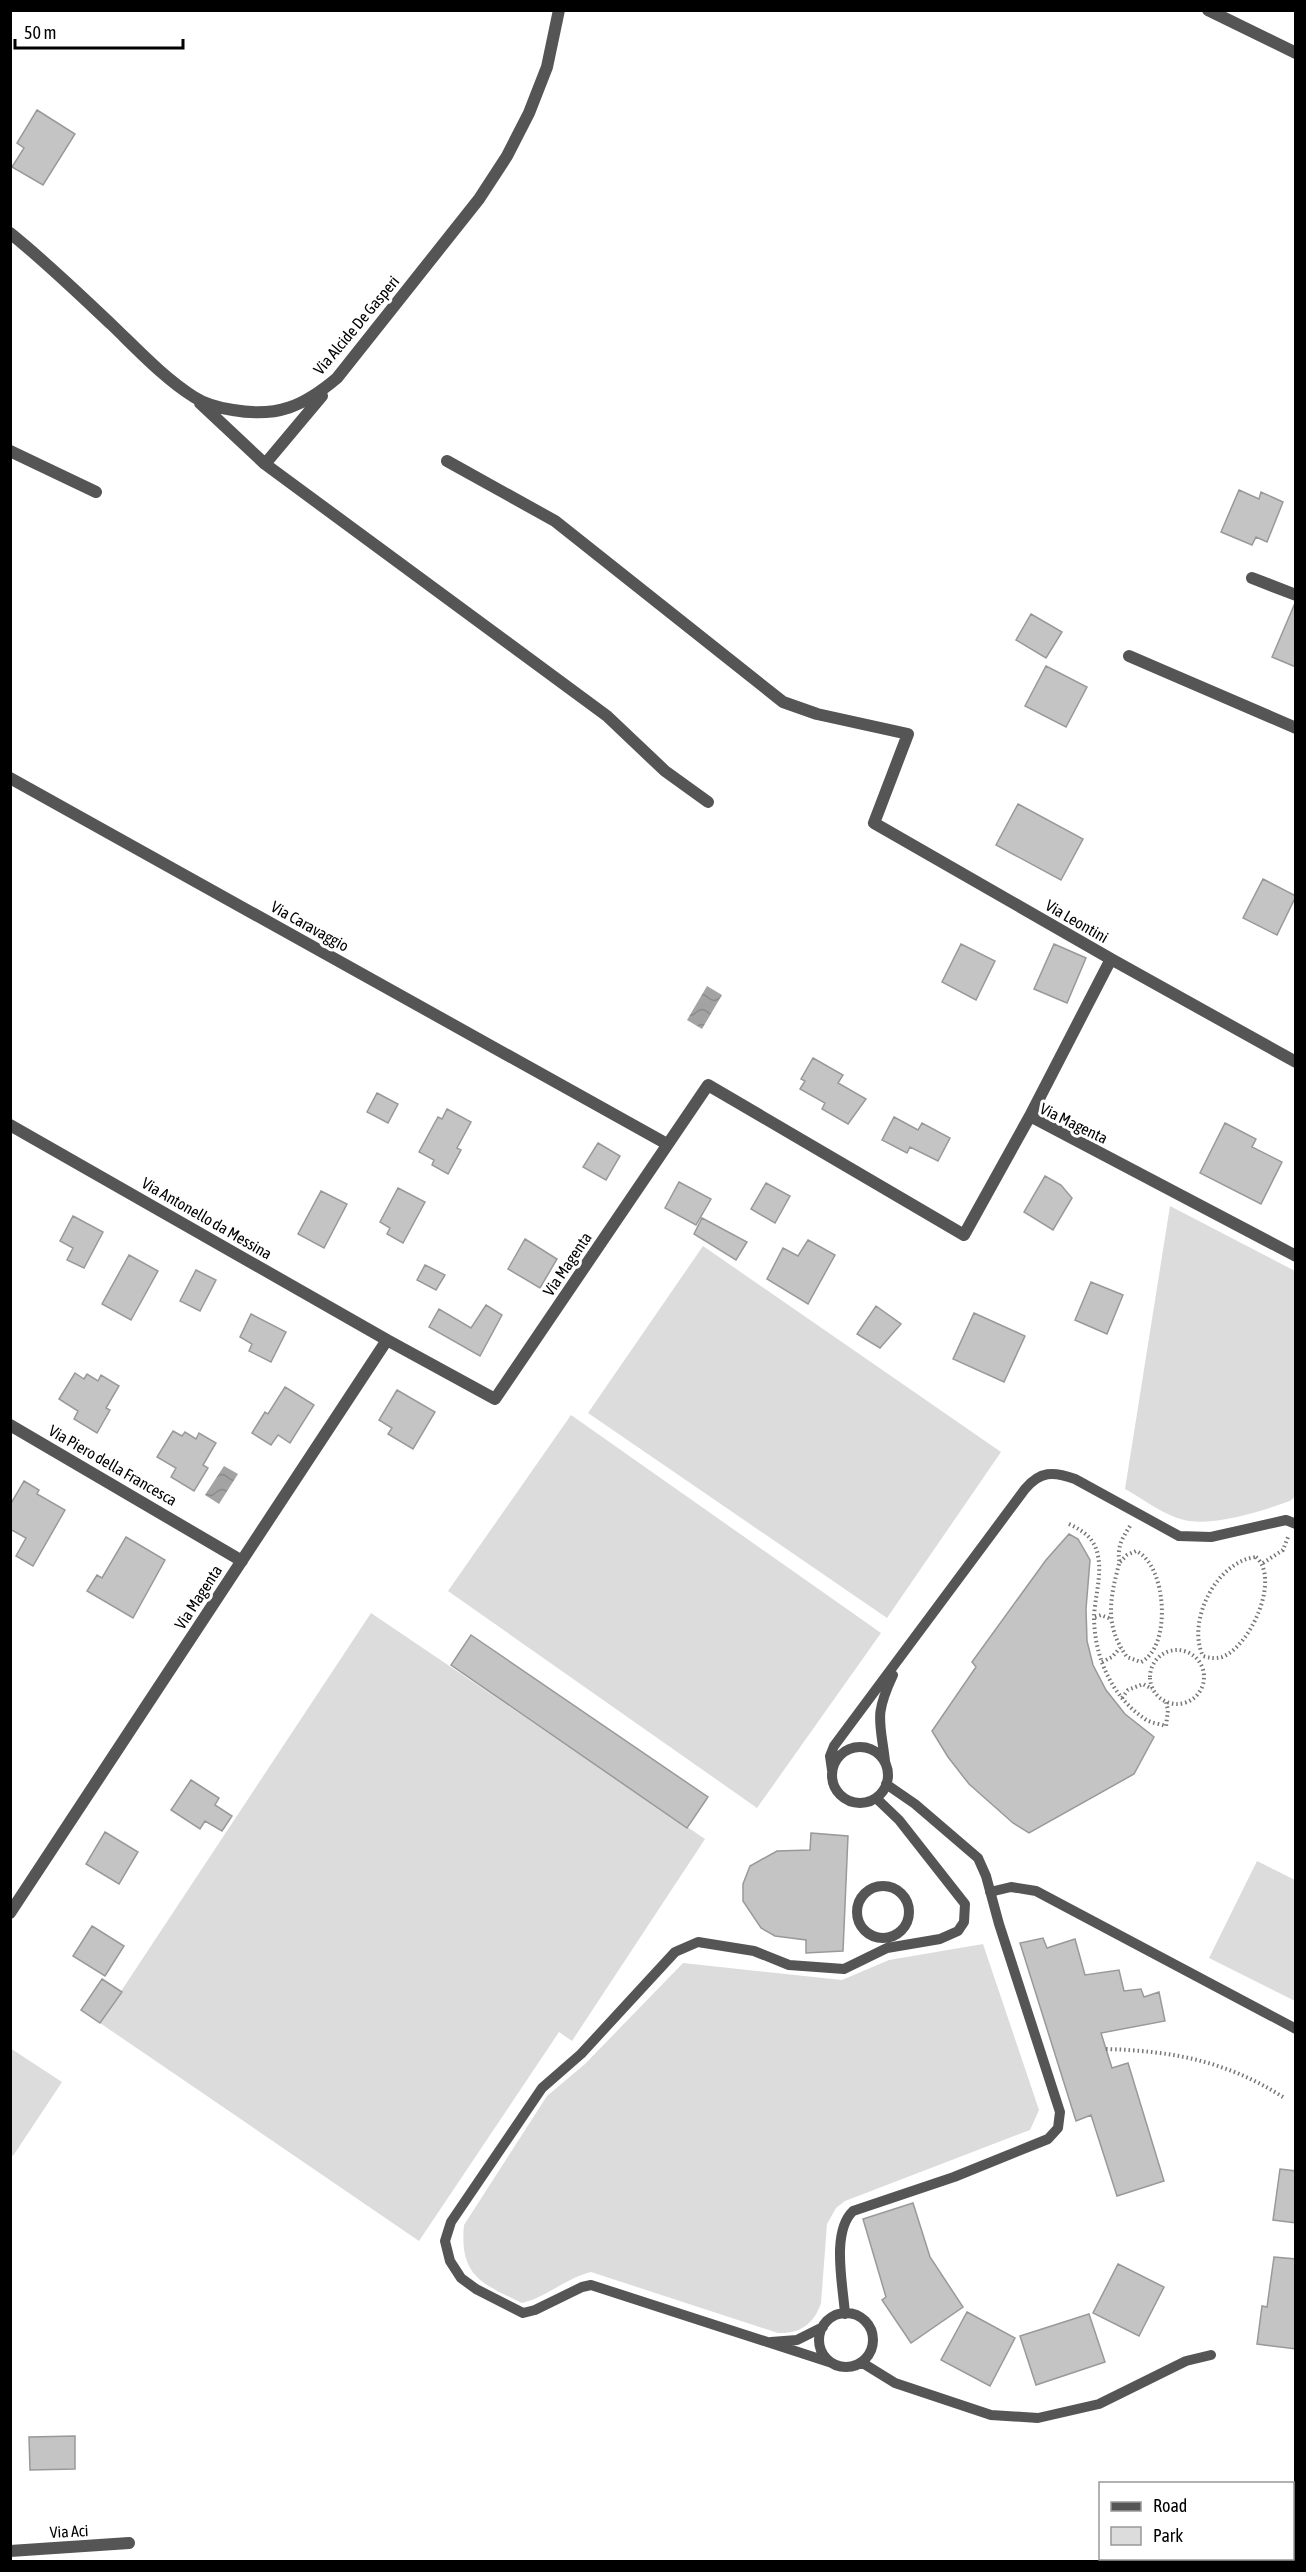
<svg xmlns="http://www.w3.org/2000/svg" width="1306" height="2572" font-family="'Asap Condensed',sans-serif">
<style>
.green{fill:#dcdcdc}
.water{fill:url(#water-waves)}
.building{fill:#c4c4c4;stroke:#999;stroke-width:1.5}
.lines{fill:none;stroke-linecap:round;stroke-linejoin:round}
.path{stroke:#777;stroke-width:4;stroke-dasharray:1.5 3;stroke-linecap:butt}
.lane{stroke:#555;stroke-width:10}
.street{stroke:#555;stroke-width:12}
.labels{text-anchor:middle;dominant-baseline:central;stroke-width:6;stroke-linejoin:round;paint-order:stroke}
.street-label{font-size:16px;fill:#000;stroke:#fff}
</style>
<defs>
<pattern id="water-waves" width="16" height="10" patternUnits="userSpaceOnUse" patternTransform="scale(1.5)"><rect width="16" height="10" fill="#a3a3a3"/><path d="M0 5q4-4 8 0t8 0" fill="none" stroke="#8b8b8b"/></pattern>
</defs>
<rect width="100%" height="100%" fill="#fff"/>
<!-- green -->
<path class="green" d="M1170 1206 1295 1271 1296 1496 1290 1501C1262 1511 1212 1527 1184 1520 1164 1515 1143 1499 1125 1489Z
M703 1246 1001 1452 887 1618 588 1413Z
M571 1415 881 1633 757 1808 448 1591Z
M371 1613 705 1839 572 2041 559 2032 419 2241 100 2023Z
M1257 1861 1295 1880V2001L1209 1958Z
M983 1944 1039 2110 1030 2130 845 2201 836 2208 827 2224 821 2303C814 2324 800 2334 778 2333L591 2272C566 2278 547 2297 522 2303 483 2284 459 2277 464 2225L547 2096 585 2064 683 1963 842 1980 889 1960Z
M10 2048 62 2082 13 2156 10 2154Z"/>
<!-- water -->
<path class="water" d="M707 986 722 995 702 1029 687 1020Z
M224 1466 238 1474 219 1504 205 1495Z"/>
<!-- building -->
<path class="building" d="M37 110 75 134 43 185 12 167 24 148 17 143Z
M1239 490 1259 499 1261 492 1283 502 1267 542 1256 537 1252 545 1221 532Z
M1295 603H1296V667L1272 657Z
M1031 614 1062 632 1046 658 1016 640Z
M1046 666 1087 687 1066 727 1025 706Z
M1018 804 1083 839 1061 880 996 845Z
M1263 879 1296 896 1277 935 1243 918Z
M961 944 995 961 976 1000 942 982Z
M1054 944 1086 958 1067 1003 1034 989Z
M813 1058 843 1075 838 1083 866 1099 848 1124 822 1109 825 1103 800 1089 805 1081 801 1079Z
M377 1093 398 1104 388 1123 367 1112Z
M447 1109 471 1122 457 1148 461 1150 448 1174 432 1165 434 1160 419 1152 438 1117 442 1119Z
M894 1117 918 1130 922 1123 950 1138 938 1161 910 1147 907 1153 882 1140Z
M1225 1123 1256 1139 1252 1147 1282 1162 1261 1204 1200 1173Z
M598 1143 620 1156 606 1180 583 1167Z
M1045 1176 1061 1185 1072 1198 1053 1230 1024 1212Z
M679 1182 711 1199 696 1225 665 1208Z
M766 1183 790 1196 775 1223 751 1209Z
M398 1188 425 1202 403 1243 387 1234 390 1228 380 1222Z
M321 1191 347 1204 324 1248 298 1234Z
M73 1216 103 1232 84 1268 67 1260 73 1248 60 1241Z
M702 1218 747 1242 736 1260 694 1234Z
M525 1239 557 1259 540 1288 508 1269Z
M808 1240 835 1255 808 1304 767 1279 783 1248 798 1256Z
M129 1255 158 1271 131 1320 102 1304Z
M425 1265 445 1275 436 1290 417 1280Z
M196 1270 216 1280 200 1311 180 1301Z
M1091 1282 1123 1295 1107 1334 1075 1320Z
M486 1305 502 1315 480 1356 429 1327 439 1309 471 1328Z
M876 1306 901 1324 880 1348 857 1334Z
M974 1313 1025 1336 1004 1382 953 1359Z
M251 1314 286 1332 271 1362 249 1351 252 1344 240 1337Z
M75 1373 84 1379 87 1374 98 1381 101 1375 119 1386 106 1408 110 1410 97 1433 74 1419 78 1411 59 1399Z
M285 1387 314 1405 290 1443 278 1435 271 1445 252 1433 265 1412 268 1414Z
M397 1390 435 1412 413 1449 388 1434 392 1428 379 1420Z
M173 1431 182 1436 185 1432 196 1439 199 1433 216 1443 203 1465 208 1468 194 1491 171 1477 176 1468 157 1457Z
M24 1481 39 1490 37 1494 65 1510 33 1566 16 1556 26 1538 10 1529V1505Z
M1069 1534 1078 1539 1090 1560 1086 1609 1087 1641 1093 1665 1106 1690 1125 1714 1154 1737 1134 1774 1029 1833 1013 1823 969 1784 948 1757 932 1731 976 1667 972 1662 1046 1560Z
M126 1537 165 1560 133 1618 87 1591 97 1575 102 1578Z
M471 1635 708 1797 687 1828 451 1665Z
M191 1780 219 1798 215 1805 232 1816 222 1831 205 1821 200 1829 171 1810Z
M105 1832 138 1852 119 1884 86 1864Z
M811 1833 848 1836 843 1951 806 1953V1940L775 1936 761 1928 743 1901V1884L750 1866 777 1851 810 1850Z
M92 1926 124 1946 105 1976 73 1956Z
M1043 1938 1047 1948 1075 1939 1085 1975 1119 1970 1124 1991 1141 1989 1144 1997 1159 1992 1165 2021 1101 2033 1112 2068 1128 2063 1164 2181 1117 2196 1091 2115 1076 2121 1020 1943Z
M102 1979 122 1992 100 2023 81 2010Z
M1280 2169 1296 2171V2223L1273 2220Z
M913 2203 930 2257 963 2307 911 2343 882 2300 886 2297 863 2219Z
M1274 2257 1296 2259V2349L1257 2344 1262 2306 1267 2307Z
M1118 2264 1164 2287 1139 2336 1093 2313Z
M967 2312 1015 2338 990 2386 941 2360Z
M1089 2314 1105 2362 1036 2385 1020 2336Z
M75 2436V2469L30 2470 29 2437Z"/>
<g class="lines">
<!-- path -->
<path class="path" d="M1069 1524C1084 1531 1095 1539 1098 1556 1102 1575 1095 1597 1094 1616 1094 1656 1111 1696 1145 1719 1151 1723 1160 1724 1166 1726L1168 1710 1166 1702
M1256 1557C1281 1579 1250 1647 1222 1657 1215 1659 1210 1658 1203 1656 1186 1621 1217 1561 1256 1557Z
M1120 1562 1127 1555 1136 1551C1167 1565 1172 1647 1141 1662L1127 1657C1104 1625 1110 1599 1119 1564 1120 1560 1118 1556 1119 1551 1120 1541 1125 1534 1130 1526
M1263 1563 1283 1550 1288 1537
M1095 1617 1101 1615 1111 1619
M1150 1677a27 27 0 1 1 54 0a27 27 0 1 1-54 0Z
M1102 1662 1112 1657 1120 1648
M1122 1698 1128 1690 1143 1684 1152 1689
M1106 2049C1173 2051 1226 2061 1283 2097"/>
<!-- lane -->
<path class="lane" d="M832 1775a28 28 0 1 1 56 0a28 28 0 1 1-56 0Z
M885 1761C880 1719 874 1716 893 1675
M832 1770 830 1756 834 1746 1025 1489C1040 1471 1053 1471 1075 1479L1179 1536 1211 1537 1286 1520 1296 1524
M857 1912a26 26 0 1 1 52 0a26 26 0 1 1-52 0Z
M990 1892 1011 1887 1036 1891 1296 2029
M819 2340a27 27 0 1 1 54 0a27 27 0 1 1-54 0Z
M845 2314C843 2285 831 2232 853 2211L954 2177 1048 2139 1058 2128 1060 2112 999 1924 986 1876 978 1858 915 1804 886 1784
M771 2342 797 2340 823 2327
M861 2362 895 2383 991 2415 1038 2418 1099 2404 1186 2361 1211 2355
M832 2363 591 2285 582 2287 535 2310 523 2313 476 2289 461 2278 450 2261 445 2241 451 2222 542 2088 581 2054 675 1952 698 1942 754 1951 789 1965 844 1969 887 1948 940 1939 958 1931 964 1922 965 1904 899 1820 876 1798"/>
<!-- street -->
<path class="street" d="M1208 10 1296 53
M10 233C46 262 79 294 112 325 138 350 164 378 194 397 206 405 220 408 233 410 277 418 304 406 337 378L479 199 507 156 529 113 547 67 559 10
M200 403 265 464 607 716 665 771 708 802
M10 451 96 492
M447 461 555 521 783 702 817 714 908 734 874 823 1111 959 1030 1116
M265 464 322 396
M1252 578 1296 595
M1129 656 1296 728
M10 778 667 1144
M1111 959 1296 1062
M10 1125 387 1340
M10 1425 242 1561
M10 1913 387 1340 495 1399 708 1085 964 1235 1030 1116 1296 1256
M10 2551 129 2543"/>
</g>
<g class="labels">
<!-- street labels -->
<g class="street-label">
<text transform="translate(356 325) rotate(-50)">Via Alcide De Gasperi</text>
<text transform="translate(1077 921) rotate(30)">Via Leontini</text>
<text transform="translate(310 926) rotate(29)">Via Caravaggio</text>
<text transform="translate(1074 1123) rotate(26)">Via Magenta</text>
<text transform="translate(207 1218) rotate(30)">Via Antonello da Messina</text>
<text transform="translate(567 1264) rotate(-56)">Via Magenta</text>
<text transform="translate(113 1465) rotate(30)">Via Piero della Francesca</text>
<text transform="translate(198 1597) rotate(-57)">Via Magenta</text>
<text transform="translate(69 2531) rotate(-3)">Via Aci</text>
</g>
</g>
<!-- border -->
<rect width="1306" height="2572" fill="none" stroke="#000000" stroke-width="24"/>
<!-- legend -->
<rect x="1099" y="2482" width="195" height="78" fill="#ffffff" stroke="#999999" stroke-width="1.5"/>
<rect x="1111" y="2502" width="30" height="9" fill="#555555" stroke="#999999" stroke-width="1.5"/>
<text x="1153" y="2512" font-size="18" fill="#000000">Road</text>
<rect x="1111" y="2527" width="30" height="18" fill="#dcdcdc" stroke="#999999" stroke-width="1.5"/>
<text x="1153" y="2542" font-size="18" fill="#000000">Park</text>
<!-- scale -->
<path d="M15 39v9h168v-9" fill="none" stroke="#000000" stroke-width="3"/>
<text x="24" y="39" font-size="18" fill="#000000" stroke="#ffffff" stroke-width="4.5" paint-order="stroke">50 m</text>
</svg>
